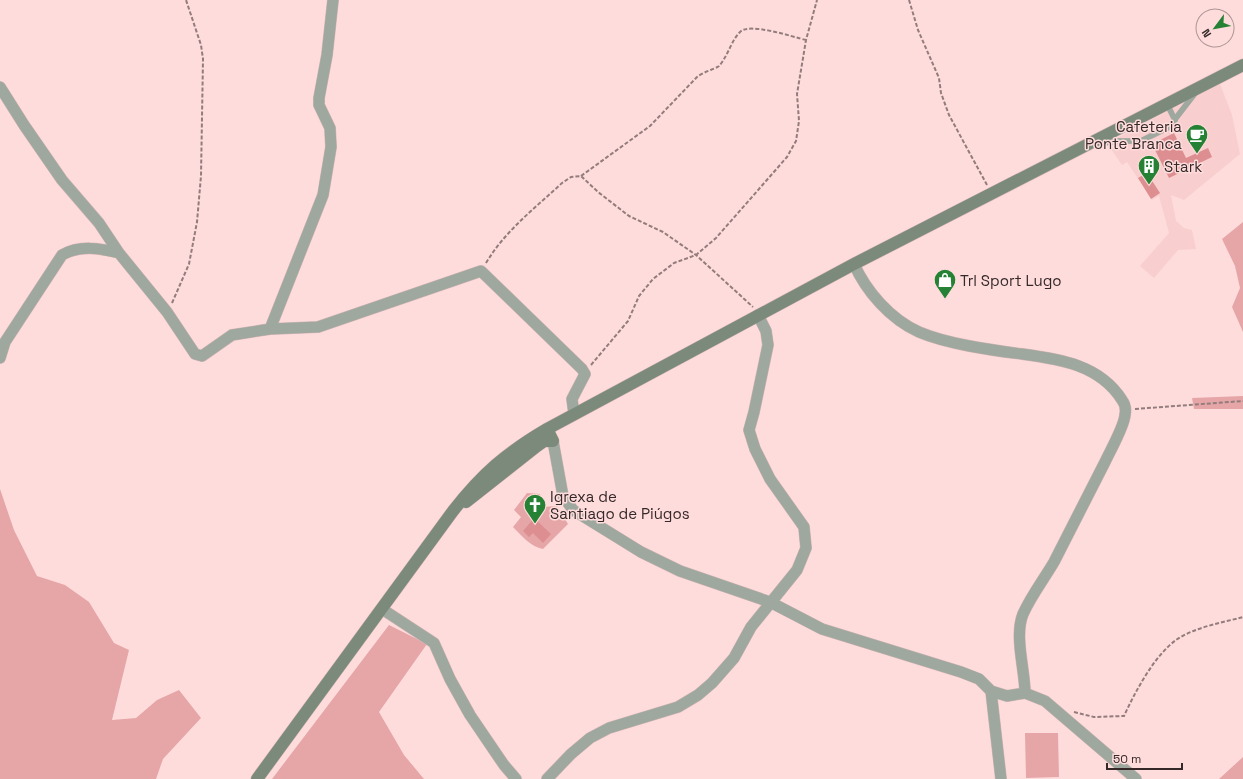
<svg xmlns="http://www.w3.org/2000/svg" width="1243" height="779" font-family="'Space Grotesk',sans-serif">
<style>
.built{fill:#f8cece}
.green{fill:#e6a6a8}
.building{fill:#dd8e90}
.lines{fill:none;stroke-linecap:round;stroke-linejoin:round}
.lane-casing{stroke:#d6b8b8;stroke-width:6}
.street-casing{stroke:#d6b8b8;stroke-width:12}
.secondary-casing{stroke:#d6b8b8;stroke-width:13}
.path{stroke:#937c7c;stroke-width:2;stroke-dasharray:4 2;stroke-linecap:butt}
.lane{stroke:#9fa89f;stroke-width:5.5}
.street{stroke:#9fa89f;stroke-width:11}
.secondary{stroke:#7c8a7c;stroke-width:12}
.labels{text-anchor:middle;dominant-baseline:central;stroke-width:3;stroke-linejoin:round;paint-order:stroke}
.poi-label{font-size:15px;fill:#342828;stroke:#ffdcdc;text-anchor:start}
</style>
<rect width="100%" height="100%" fill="#ffdcdc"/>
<!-- built -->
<path class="built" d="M1220 84 1232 115 1240 154 1184 200 1171 195 1176 221 1184 228 1192 230 1196 249 1178 250 1154 278 1140 266 1169 233 1159 196 1152 200 1127 162 1122 165 1107 143Z"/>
<!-- green -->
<path class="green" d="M1243 222V332L1232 307 1240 288 1235 266 1222 239Z
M1243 396V409H1194L1192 398Z
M0 489 14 530 37 576 65 585 89 602 114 643 129 650 112 720 136 718 157 700 179 690 201 718 163 759 156 779H0Z
M527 493 540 494 543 507 557 506 568 524 543 549C531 547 522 536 513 527L521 517 514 510Z
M389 625 427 644 379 712 404 755 424 779H272Z
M1025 733H1058L1059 777 1026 778Z
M1243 757V779H1219Z"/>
<!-- building -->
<path class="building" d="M1174 133 1186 158 1208 148 1212 157 1169 178 1152 144Z
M1147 173 1160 193 1151 199 1138 178Z
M534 518 551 534 543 543 533 533 529 537 523 531Z"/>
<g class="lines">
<!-- lane casing -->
<g class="lane-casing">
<path id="lane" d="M1167 104 1175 120
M1096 144 1118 141H1141L1169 127 1196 92"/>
</g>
<!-- street casing -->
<g class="street-casing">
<path id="street" d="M0 87 24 125 62 180 99 223 119 253 167 312 195 354 202 356 232 335 270 329 318 327 481 271 582 369 585 374 572 399 574 414
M854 264C866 291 890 319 919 332 947 344 991 350 1022 354 1060 359 1100 365 1122 400 1125 404 1126 410 1125 415 1124 427 1110 451 1105 462 1088 495 1071 529 1054 562 1044 579 1031 596 1023 614 1014 636 1025 670 1025 693
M270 329 323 195 331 147 330 128 319 105V98L327 55 333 0
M0 358 5 342 62 255C80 245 99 248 119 253
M553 441 563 496 573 510 641 552 680 571 770 602 822 629 961 672 979 679 991 691 1007 696 1025 693 1045 701 1136 779
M382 609 434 643 450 679 470 715 504 765 516 779
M991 691 1001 779
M547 779 571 754 590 738 609 728 678 707 698 695 712 683 734 658 751 627 797 570 806 548 804 527 770 479 755 449 749 430 754 412 768 345 766 331 758 315"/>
</g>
<!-- secondary casing -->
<g class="secondary-casing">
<path id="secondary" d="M466 502 537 446 544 441H553L547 429
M257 779 453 511C482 474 506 453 547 429L854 264 1243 65"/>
</g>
<!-- path -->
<path class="path" d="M909 0 918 30 939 78 941 93 949 115 987 185
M581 176 650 126 697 77C703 72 715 69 719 66 728 56 731 41 740 32 749 22 793 37 806 40
M486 263C505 231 535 208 562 183L571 177 581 176 598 192 629 216 663 232 696 255 753 307
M172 303 189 264 197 222 201 176 203 59 201 45 186 0
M591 365 628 321 639 296 653 279 674 263 696 255 716 238 787 157 796 141 799 121 797 94 806 40 817 0
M1135 409 1243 401
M1074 712 1094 717 1124 716C1135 692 1154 656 1176 640 1195 627 1221 623 1243 617"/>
<!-- lane -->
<use href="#lane" class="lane"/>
<!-- street -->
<use href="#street" class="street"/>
<!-- secondary -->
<use href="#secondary" class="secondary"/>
</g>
<!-- icons -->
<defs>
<g id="cafe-pin" transform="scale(1.15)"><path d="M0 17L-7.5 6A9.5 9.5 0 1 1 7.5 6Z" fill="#258234" stroke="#ffdcdc"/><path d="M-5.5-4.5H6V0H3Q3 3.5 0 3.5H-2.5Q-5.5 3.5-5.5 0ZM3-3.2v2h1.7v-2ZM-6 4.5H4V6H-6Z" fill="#fff"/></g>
<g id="building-pin" transform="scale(1.15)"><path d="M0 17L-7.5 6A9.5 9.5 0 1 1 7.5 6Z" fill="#258234" stroke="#ffdcdc"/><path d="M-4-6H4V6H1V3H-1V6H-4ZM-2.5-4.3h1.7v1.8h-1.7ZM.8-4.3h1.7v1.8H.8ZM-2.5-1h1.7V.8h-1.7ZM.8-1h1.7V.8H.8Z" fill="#fff"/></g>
<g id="shop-pin" transform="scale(1.15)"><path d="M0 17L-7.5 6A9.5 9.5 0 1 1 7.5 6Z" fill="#258234" stroke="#ffdcdc"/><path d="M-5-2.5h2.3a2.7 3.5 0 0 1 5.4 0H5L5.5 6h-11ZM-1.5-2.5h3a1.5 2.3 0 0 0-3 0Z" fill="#fff"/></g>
<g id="church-pin" transform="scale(1.15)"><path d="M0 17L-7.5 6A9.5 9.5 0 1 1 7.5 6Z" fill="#258234" stroke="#ffdcdc"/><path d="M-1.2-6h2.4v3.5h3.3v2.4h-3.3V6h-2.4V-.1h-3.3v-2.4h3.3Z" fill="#fff"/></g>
</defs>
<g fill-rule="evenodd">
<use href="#cafe-pin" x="1197" y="135"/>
<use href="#building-pin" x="1149" y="166"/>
<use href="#shop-pin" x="945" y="280"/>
<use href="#church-pin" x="535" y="505"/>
</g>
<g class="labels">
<!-- poi labels -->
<g class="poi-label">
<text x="1182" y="126" text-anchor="end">Cafeteria<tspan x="1182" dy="17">Ponte Branca</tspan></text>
<text x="1164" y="166">Stark</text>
<text x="960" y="280">Trl Sport Lugo</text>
<text x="550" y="496">Igrexa de<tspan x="550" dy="17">Santiago de Piúgos</tspan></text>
</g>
</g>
<!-- north arrow -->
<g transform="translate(1215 28) rotate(238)"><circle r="19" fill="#ffdcdc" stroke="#ae9494"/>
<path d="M0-3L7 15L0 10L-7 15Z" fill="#258234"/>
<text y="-6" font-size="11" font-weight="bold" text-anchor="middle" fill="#342828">N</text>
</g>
<!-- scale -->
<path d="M1107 763v6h75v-6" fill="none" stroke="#342828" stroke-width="2"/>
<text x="1113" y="763" font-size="12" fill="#342828" stroke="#ffdcdc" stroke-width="3" paint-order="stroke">50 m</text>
</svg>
